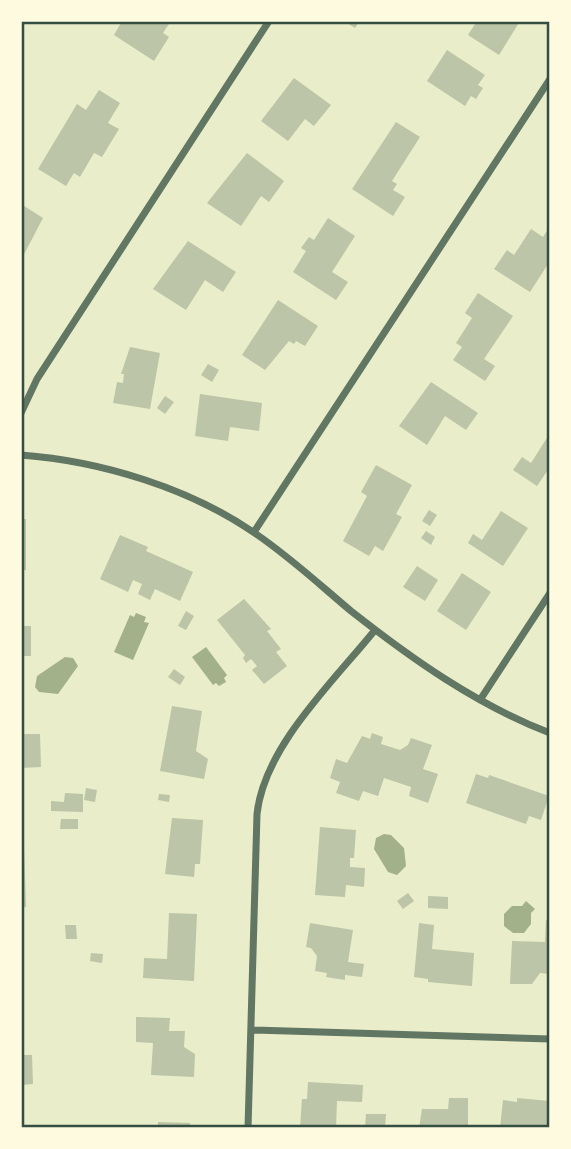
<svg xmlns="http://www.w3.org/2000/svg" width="571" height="1149" font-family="Spectral,serif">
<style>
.water{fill:#a3b18a}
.building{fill:#bcc5a7}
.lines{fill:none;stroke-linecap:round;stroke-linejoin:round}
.minor{stroke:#617663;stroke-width:7}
.neatline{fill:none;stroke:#344e41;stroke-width:2.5}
</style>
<rect width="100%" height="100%" fill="#e9edc9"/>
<!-- water -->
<path class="water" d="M136 613 146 617 144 622 149 623 133 660 114 652 130 615 134 617Z
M206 647 227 675 224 678 226 682 219 686 216 683 213 685 192 657Z
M65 657 73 658 78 666 58 694 39 692 35 687 37 676Z
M384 834 391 835 404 848 406 866 397 875 388 872 374 849 376 838Z
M526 901 535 909 531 913V924L524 933H513L504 926V914L512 906H522Z"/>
<!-- building -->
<path class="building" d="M122 21H171L163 33 169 37 154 61 114 35Z
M344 21H360L355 28Z
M477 21H520L499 55 468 35Z
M447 50 485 75 478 85 483 88 476 99 471 96 465 106 427 81Z
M294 78 331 105 314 126 305 119 288 141 261 121Z
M99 90 120 103 108 123 119 129 102 157 94 153 80 177 74 173 66 186 38 169 77 104 86 110Z
M396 122 420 137 392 181 397 184 393 190 405 197 393 216 352 189Z
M247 153 284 181 269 202 261 196 241 226 207 203Z
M21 204 43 218 21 260Z
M328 218 355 236 332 272 348 282 336 300 293 272 306 251 301 248 309 237 314 240Z
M550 226V261L530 292 494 269 507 250 514 255 531 229 543 237Z
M188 241 236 272 223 292 205 280 186 310 153 289Z
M478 293 513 316 484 359 495 366 485 381 453 360 462 347 456 343 472 318 465 313Z
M278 300 318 326 305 346 296 341 294 344 289 341 265 370 242 355Z
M130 347 160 353 150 409 113 403 117 382 123 383 124 374H121Z
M208 364 219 370 212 382 201 375Z
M431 382 478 413 466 430 445 416 427 445 399 426Z
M200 394 262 403 259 431 230 427 228 441 195 436Z
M165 396 174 402 165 414 157 408Z
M550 433V467L537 486 513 470 522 457 531 463Z
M376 465 412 485 396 514 402 517 383 551 375 546 369 556 343 541 367 496 361 492Z
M429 510 437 515 430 526 422 521Z
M501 511 528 528 503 566 468 543 473 534 482 540Z
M21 519H26V570H21Z
M426 531 435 537 431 545 421 538Z
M120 535 148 547 146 551 193 572 180 601 155 589 150 600 138 594 142 584 133 580 128 592 100 579Z
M417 566 438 580 425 601 403 587Z
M462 573 491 592 466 630 437 611Z
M244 599 271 629 267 631 281 649 276 652 287 666 264 684 252 670 257 666 251 659 246 663 243 658 245 655 217 620Z
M186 611 194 616 186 630 178 626Z
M21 626H31V656H21Z
M174 669 185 677 180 685 168 677Z
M172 706 202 711 196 751 208 759 204 779 160 771Z
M372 733 383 737 381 744 400 750 408 745 411 738 432 745 423 769 438 774 428 803 409 796 411 787 384 778 378 796 363 791 359 801 336 793 340 782 330 778 336 759 347 763 362 736 370 739Z
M21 734H40L41 767 21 768Z
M476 774 488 778 489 775 549 796 541 820 529 816 526 824 466 803Z
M86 788 97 790 95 802 84 800Z
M65 793 83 794V812L51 811V801L64 802Z
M159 794 170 795 169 802 158 800Z
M172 818 203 820 200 864H195L194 877 165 874Z
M61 819H78V829H60Z
M320 827 356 830 354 858H350V867L365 868 364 887 346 885 345 897 315 895Z
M21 845H24L26 907H21Z
M408 893 414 901 403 909 397 901Z
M428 896 448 897V909L428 908Z
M169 913 197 914 194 981 143 978 144 958 167 959Z
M546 920H550V974L540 973 532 984H510L512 941 545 942Z
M310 923 353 930 348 962 364 964 362 977 345 975V980L326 977 327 973 315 971 317 956 311 948 306 947Z
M419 923 434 925 432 949 474 953 472 986 428 982V979L414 977Z
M65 925H76L77 939H66Z
M91 953 103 954 102 963 90 961Z
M136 1017 170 1018 169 1031H185L184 1047 195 1054 194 1077 151 1075 153 1043 136 1042Z
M21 1055H32L33 1084 21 1085Z
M308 1082 363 1085 362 1102 337 1101 336 1128H300L302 1099H307Z
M449 1098H468V1128H419L422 1109H448Z
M517 1098 550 1101V1128H500L503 1100 517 1102Z
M366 1114H386L385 1128H365Z
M158 1122 190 1123V1128H158Z"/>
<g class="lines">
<!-- minor -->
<path class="minor" d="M21 413 37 379 269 21
M21 455C101 461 190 488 256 534 290 557 320 585 351 611 412 659 477 705 550 733
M254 532 550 79
M480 700 550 593
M251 1030 550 1039
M248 1128 257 814C264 747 333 682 375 630"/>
</g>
<!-- border -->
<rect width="571" height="1149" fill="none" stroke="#fefae0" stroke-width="46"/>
<rect x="23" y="23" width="525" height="1103" class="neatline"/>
</svg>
